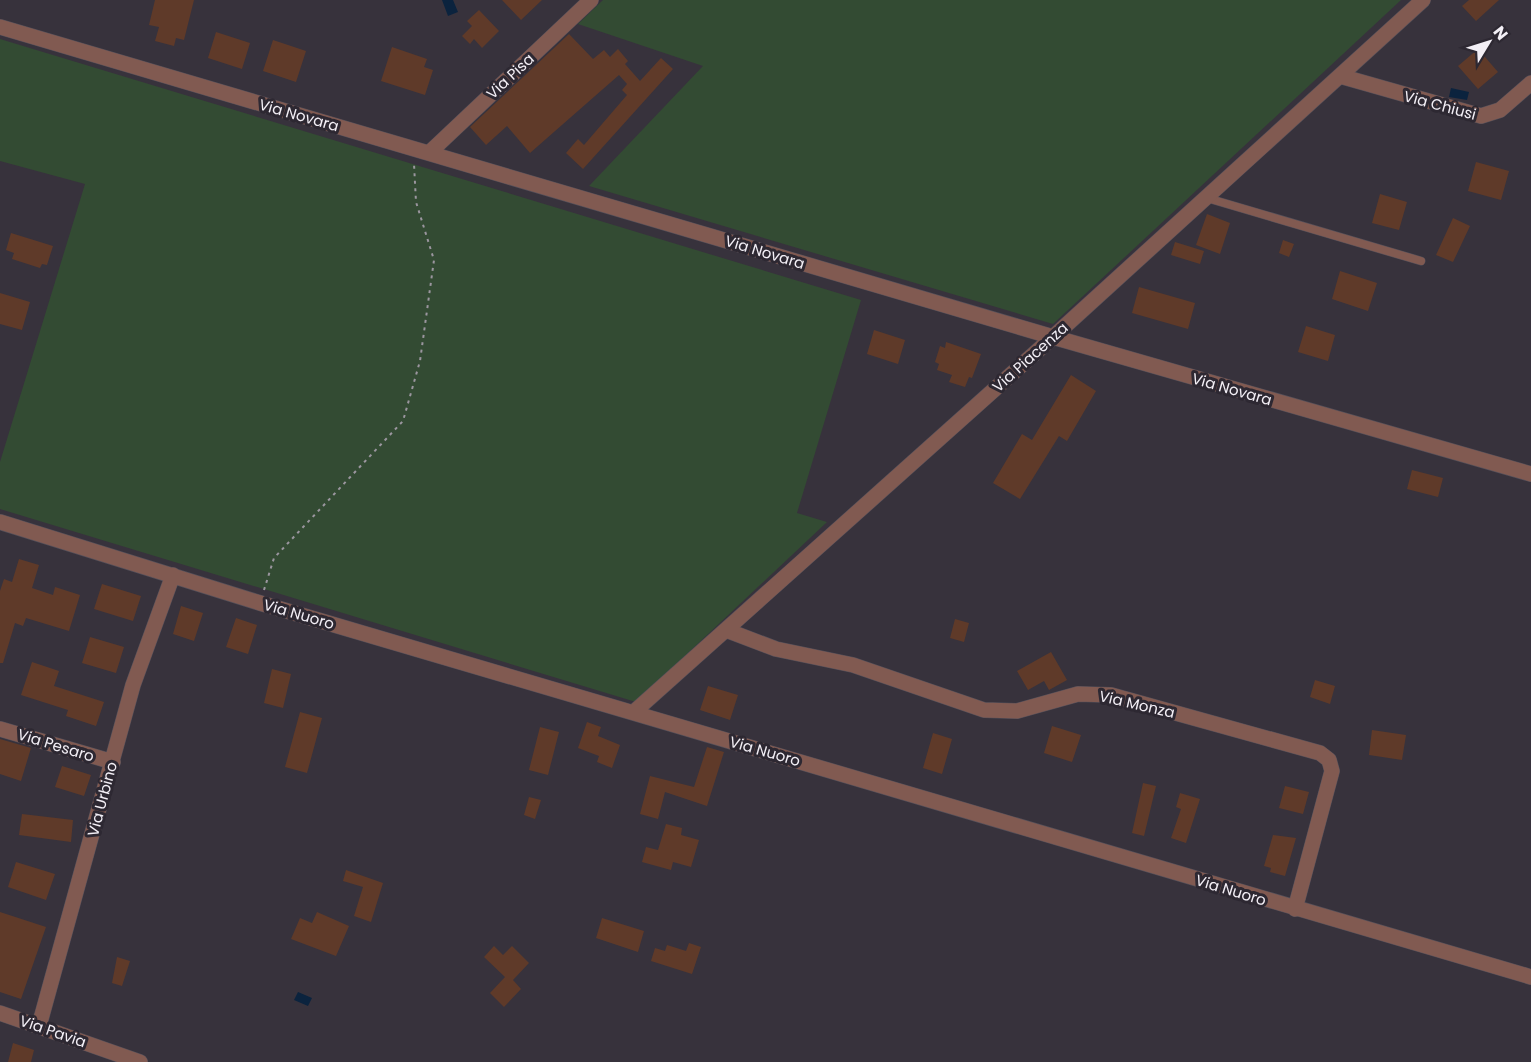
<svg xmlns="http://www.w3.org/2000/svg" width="1531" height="1062" font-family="Poppins,sans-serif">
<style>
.green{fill:#334b33}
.water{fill:#0b233e}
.building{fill:#5f3a29}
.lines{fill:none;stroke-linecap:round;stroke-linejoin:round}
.lane-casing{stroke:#55505a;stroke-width:9}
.street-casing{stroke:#55505a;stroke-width:16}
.path{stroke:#9b969f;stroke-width:2;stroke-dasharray:3 4.5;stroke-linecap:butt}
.lane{stroke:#815a51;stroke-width:8}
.street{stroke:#815a51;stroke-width:15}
.labels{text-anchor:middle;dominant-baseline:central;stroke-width:6;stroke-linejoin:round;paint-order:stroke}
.street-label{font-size:15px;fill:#f3eff6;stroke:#2d2832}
</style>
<rect width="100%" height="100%" fill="#37323c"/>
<!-- green -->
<path class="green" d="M603 0H1401L1053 324 589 186 703 66 578 24Z
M0 39 861 300 797 513 827 522 636 702 0 509V462L85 184 0 161Z"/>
<!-- water -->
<path class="water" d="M442 0H453L458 12 448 16Z
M1451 88 1469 92 1467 100 1449 97Z
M298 992 312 998 308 1006 294 1000Z"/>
<!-- building -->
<path class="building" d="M155 0H194L184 40 176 38 174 46 155 41 159 27 149 25Z
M502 0H542L521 20Z
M1469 0H1499L1476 21 1462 6Z
M479 10 499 31 482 48 474 39 470 44 462 36 472 26 467 21Z
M216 32 250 43 242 69 208 58Z
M569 34 593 59 604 50 610 57 618 49 628 61 625 64 640 81 661 58 673 69 583 169 566 153 578 139 584 145 627 95 622 90 627 84 619 75 530 153 507 126 486 145 470 127Z
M273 40 306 51 296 82 263 71Z
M392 47 427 59 424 67 433 70 425 95 381 81Z
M1478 49 1498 72 1478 89 1458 66Z
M1476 162 1509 171 1501 200 1468 191Z
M1380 194 1407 202 1399 230 1372 223Z
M1207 214 1230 223 1220 254 1196 245Z
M1453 218 1470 226 1453 262 1436 255Z
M11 233 53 246 47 265 42 264 40 268 12 259 14 253 6 250Z
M1283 240 1294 244 1289 257 1279 253Z
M1175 242 1204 251 1200 264 1171 255Z
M1340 271 1377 283 1368 311 1332 299Z
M1139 287 1195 303 1188 329 1132 313Z
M0 293 30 302 22 330 0 324Z
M1306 326 1335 335 1328 361 1298 352Z
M874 330 905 340 898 364 867 354Z
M946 342 981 354 972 378 969 377 965 387 949 382 952 375 937 370 939 364 935 362 940 346 945 348Z
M1071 375 1096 391 1067 441 1059 436 1020 499 993 483 1022 434 1032 440Z
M1412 470 1443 478 1438 497 1407 489Z
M19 559 39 565 32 588 53 595 55 587 80 595 69 631 26 618 23 626 15 623 3 663H0V591L4 579 12 582Z
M102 584 141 596 133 621 94 609Z
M181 606 203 613 194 641 173 634Z
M236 618 257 625 248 654 226 647Z
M955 619 969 623 964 642 950 638Z
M90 637 124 647 116 673 82 663Z
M1051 652 1067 680 1049 690 1044 681 1028 690 1017 671Z
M32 662 59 671 54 686 104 702 96 726 66 716 68 710 21 695Z
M272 669 291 674 283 708 264 703Z
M1315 680 1335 686 1330 704 1310 697Z
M708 686 738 695 730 720 700 710Z
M300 712 322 718 307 773 285 767Z
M587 722 601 727 598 736 620 745 612 768 597 762 599 756 578 748Z
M1052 726 1081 735 1072 762 1044 753Z
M540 727 559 732 548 775 529 770Z
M1372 730 1406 735 1402 760 1369 755Z
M933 733 952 739 942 774 923 768Z
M0 739 31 748 21 781 0 774Z
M707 747 724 752 707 806 665 792 658 819 640 814 650 776 694 787Z
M62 766 91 775 84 796 55 787Z
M1143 783 1156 786 1144 836 1132 833Z
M1285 786 1309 792 1303 814 1279 808Z
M1180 793 1200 799 1186 843 1171 838 1181 809 1176 807Z
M529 797 541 800 535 819 524 815Z
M22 814 73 820 71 842 19 835Z
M666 824 682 828 681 835 699 840 691 867 673 862 671 870 642 862 646 847 658 850Z
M1273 835 1296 838 1285 876 1270 872 1271 868 1264 866Z
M16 862 55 874 46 900 8 887Z
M346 870 383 883 371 922 354 916 363 887 343 881Z
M0 912 46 927 21 999 0 992Z
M317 912 349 926 336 956 291 939 300 918 312 923Z
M602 918 644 931 638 952 596 938Z
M689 943 701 947 692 974 651 961 655 948 665 951 667 945 686 951Z
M494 946 503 955 512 946 529 963 513 980 521 989 504 1007 490 993 505 977 484 957Z
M117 957 130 961 122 986 112 983Z
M13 1043 34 1050 31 1062H8Z"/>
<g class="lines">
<!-- lane casing -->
<g class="lane-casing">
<path id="lane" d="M1207 198 1421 261"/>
</g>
<!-- street casing -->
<g class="street-casing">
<path id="street" d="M0 27 1053 337 1531 474
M1340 76 1481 116 1500 110 1531 83
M429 153 591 0
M0 522 260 603 1531 977
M726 630 776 649 853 665 984 710 1017 711 1078 694 1111 695 1320 753 1329 760 1332 771 1295 909
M635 711 1053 337 1423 0
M0 729 113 762
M0 1013 140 1062
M39 1026 133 685 173 575"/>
</g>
<!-- path -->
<path class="path" d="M264 590 274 558 403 421 420 361 434 260 416 202 414 164"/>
<!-- lane -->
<use href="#lane" class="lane"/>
<!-- street -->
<use href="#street" class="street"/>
</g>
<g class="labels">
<!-- street labels -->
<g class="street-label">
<text transform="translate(510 76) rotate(-43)">Via Pisa</text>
<text transform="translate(1440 105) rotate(15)">Via Chiusi</text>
<text transform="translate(299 115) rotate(16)">Via Novara</text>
<text transform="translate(765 252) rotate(17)">Via Novara</text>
<text transform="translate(1030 357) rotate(-42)">Via Piacenza</text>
<text transform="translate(1232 389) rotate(16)">Via Novara</text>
<text transform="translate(299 614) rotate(16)">Via Nuoro</text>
<text transform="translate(1137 704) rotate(13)">Via Monza</text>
<text transform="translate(56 745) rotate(17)">Via Pesaro</text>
<text transform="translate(765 751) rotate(16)">Via Nuoro</text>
<text transform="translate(102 799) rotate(-75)">Via Urbino</text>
<text transform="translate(1231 890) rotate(17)">Via Nuoro</text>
<text transform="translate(53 1031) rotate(19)">Via Pavia</text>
</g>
</g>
<!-- north arrow -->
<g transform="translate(1489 42) rotate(52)" stroke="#2d2832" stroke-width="4.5" paint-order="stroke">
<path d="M0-4.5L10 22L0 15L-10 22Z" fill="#f3eff6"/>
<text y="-9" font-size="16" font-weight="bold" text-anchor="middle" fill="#f3eff6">N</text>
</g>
</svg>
